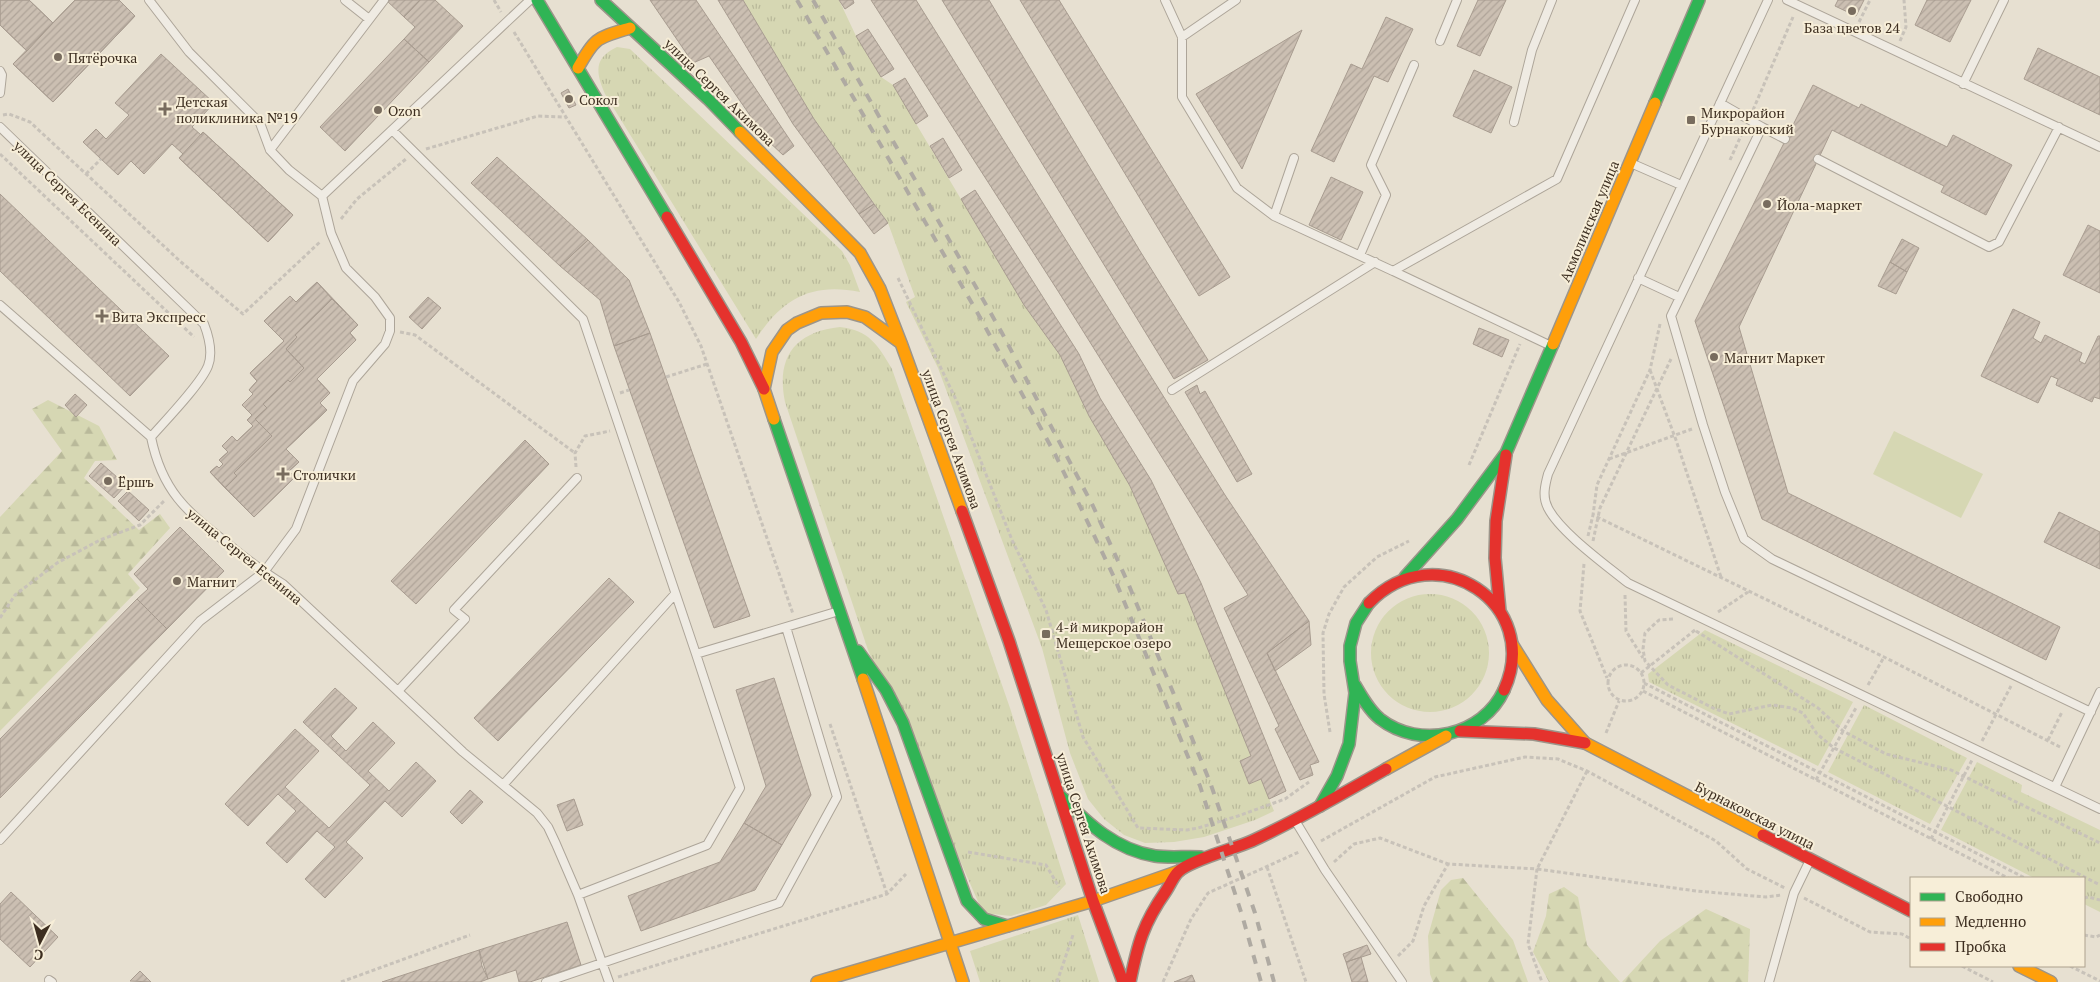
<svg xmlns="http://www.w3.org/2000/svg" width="2100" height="982" font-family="'PT Serif',serif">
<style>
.grass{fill:url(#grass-tufts)}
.forest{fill:url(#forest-firs)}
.garden{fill:#d6d7b3}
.building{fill:url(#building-hatch);stroke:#a89c90}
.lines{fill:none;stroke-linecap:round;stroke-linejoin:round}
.lane-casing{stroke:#ada599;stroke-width:10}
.fast-casing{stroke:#9c958a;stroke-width:14}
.slow-casing{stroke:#9c958a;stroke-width:14}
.jam-casing{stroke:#9c958a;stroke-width:14}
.path{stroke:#c8c2b9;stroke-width:3;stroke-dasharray:4 2.5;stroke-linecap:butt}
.lane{stroke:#efebe3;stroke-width:8}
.fast{stroke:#30b455;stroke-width:11}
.slow{stroke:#ff9f0a;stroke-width:11}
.jam{stroke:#e5322d;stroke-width:11}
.rail{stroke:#afaaa2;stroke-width:4;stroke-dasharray:9 9;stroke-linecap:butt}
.poi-dot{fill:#786c5e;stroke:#f7eed8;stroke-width:2}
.labels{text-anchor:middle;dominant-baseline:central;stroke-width:4;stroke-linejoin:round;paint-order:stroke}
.poi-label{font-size:14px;fill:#3d2e20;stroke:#f7eed8;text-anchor:start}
.street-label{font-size:14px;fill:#3d2e20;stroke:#f7eed8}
</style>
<defs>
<pattern id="grass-tufts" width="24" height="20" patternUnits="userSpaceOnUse" patternTransform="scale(1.25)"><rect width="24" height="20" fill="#d6d7b3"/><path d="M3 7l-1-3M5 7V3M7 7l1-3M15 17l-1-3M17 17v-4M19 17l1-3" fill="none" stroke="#b9b99a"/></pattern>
<pattern id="forest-firs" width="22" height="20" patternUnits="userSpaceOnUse" patternTransform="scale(1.25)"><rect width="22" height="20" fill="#d6d7b3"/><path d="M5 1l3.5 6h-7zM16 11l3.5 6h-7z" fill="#b9b99a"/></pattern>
<pattern id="building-hatch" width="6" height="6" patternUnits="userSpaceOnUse" patternTransform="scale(1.25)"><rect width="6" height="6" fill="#cbbfb2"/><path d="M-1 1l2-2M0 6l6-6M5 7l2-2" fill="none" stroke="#afa499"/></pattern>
</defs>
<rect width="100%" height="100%" fill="#e7e0d1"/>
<!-- grass -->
<path class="grass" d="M743 0H839L856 36 881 77 893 85 1024 305 1060 355 1089 416 1130 486 1178 594 1185 593 1251 756 1240 761 1249 784 1261 779 1274 811 1255 820 1204 837 1174 842 1145 843 1124 835 1104 819 1088 799 1070 753 1042 648 938 368 906 302 915 297 888 223 814 119Z
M617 47 630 49 842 251 850 265 860 292C811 282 782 299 756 339L605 94C596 73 593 58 617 47Z
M840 327C869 330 878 345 892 369L1010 708 1066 884 1046 905 1011 916 983 913 868 650 785 402C776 358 794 332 840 327Z
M1371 653a59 59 0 1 1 118 0a59 59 0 1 1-118 0Z
M1705 630 1853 702 1818 766 1649 682 1648 674Z
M1864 705 1967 758 1930 824 1828 772Z
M1977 762 2022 785 2021 792 2100 830V912L2084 904V878H2034L1941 830Z
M1078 915 1099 982H980L970 951Z"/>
<!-- forest -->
<path class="forest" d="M48 400 99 426 117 460 95 461 84 478 139 530 160 514 170 528 128 574 140 588 0 731V517L62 451 32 409Z
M1463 878 1513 940 1528 982H1433L1430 974 1428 936 1441 890 1451 880Z
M1564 887 1578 897 1587 945 1620 982H1549L1533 952 1546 916 1549 894Z
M1706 909 1750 929 1748 982H1622L1660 941Z"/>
<!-- garden -->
<path class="garden" d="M1894 431 1983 474 1961 518 1873 474Z"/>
<!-- building -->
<path class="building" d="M0 0H29L53 23 27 51 0 25Z
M0 0H29L53 23 75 0H119L135 16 53 102 13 64 27 51 0 25Z
M75 0H119L135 16 53 102 13 64Z
M386 0H420L404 17Z
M420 0H435L463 26 429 62 404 39 415 27 404 17Z
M650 0H696L794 146 783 155 767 140 709 56 693 63Z
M718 0H743L814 119 874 204 859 214 793 124Z
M839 0H853L854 3 845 9Z
M871 0H916L1225 495 1309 621 1267 653 1319 762 1310 765 1313 775 1300 780 1275 729 1279 726 1224 608 1248 595 1058 291Z
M942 0H989L1140 251 1208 360 1174 379Z
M1020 0H1059L1230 277 1199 296Z
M1478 0H1506L1480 56 1457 46Z
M1838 0H1864L1856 16 1835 6Z
M1927 0H1971L1950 42 1915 25Z
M1386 17 1413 29 1388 82 1374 76 1334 162 1311 151 1351 64 1362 69Z
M868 29 894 69 881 77 856 36Z
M1302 30 1242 169 1196 94Z
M404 39 429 62 345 151 320 127Z
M2038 48 2100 77V115L2024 79Z
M161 54 214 103 192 127 201 135 203 132 293 215 268 242 179 158 183 154 172 144 144 174 131 161 118 175 83 142 96 129 106 139 129 115 115 103Z
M1474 70 1512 87 1491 133 1453 116Z
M905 78 928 116 916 124 893 85Z
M1813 85 1859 108 1861 104 1947 147 1953 135 2012 165 1986 215 1941 192 1944 186 1832 130 1739 327 1788 493 2060 627 2046 660 1762 519 1695 321Z
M568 89 576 105 569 108 561 93Z
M203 132 293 215 268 242 179 158Z
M943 138 962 170 949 178 930 146Z
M497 157 588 240 560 266 471 183Z
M1331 177 1363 192 1341 240 1309 225Z
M975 190 1079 354 1100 398 1151 480 1201 583 1286 791 1269 799 1261 779 1249 784 1240 761 1251 756 1185 593 1178 594 1130 486 1089 416 1060 355 1024 305 961 199Z
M0 194 169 356 130 396 0 271Z
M874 204 888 223 874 234 859 214Z
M2088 225 2100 231V293L2063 275Z
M1902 239 1919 248 1907 272 1890 262Z
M588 240 629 280 650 333 614 346 600 300 560 266Z
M1890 262 1907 272 1896 294 1878 286Z
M317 282 332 299 295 335 297 337 286 349 304 368 290 382 288 380 263 404 267 408 255 419 272 436 234 473 237 476 225 488 210 472 217 466 219 468 223 464 219 460 228 452 222 446 232 436 237 441 253 426 247 420 252 415 242 405 253 394 249 390 257 381 250 373 284 341 264 321 290 296 296 302Z
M317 282 358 325 350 333 356 340 317 379 330 393 320 403 327 410 286 449 299 462 289 471 295 477 254 517 210 472 217 466 219 468 223 464 219 460 228 452 222 446 232 436 237 441 253 426 247 420 252 415 242 405 253 394 249 390 257 381 250 373 284 341 264 321 290 296 296 302Z
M428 297 441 308 422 329 409 317Z
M332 299 358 325 350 333 356 340 317 379 330 393 320 403 327 410 286 449 299 462 289 471 295 477 254 517 225 488 237 476 234 473 272 436 255 419 267 408 263 404 288 380 290 382 304 368 286 349 297 337 295 335Z
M2013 309 2040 322 2033 338 2041 343 2045 335 2082 353 2079 361 2085 364 2098 336H2100V399L2094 397 2092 402 2056 385 2058 379 2051 376 2038 403 1981 376Z
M1479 328 1509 340 1502 357 1473 344Z
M650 333 750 616 714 628 614 346Z
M1197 385 1200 394 1205 391 1252 474 1237 482 1185 392Z
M75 394 87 405 76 417 65 405Z
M525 440 549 464 416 604 391 581Z
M101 463 126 485 114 498 89 476Z
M128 491 149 510 139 521 118 501Z
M2059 512 2100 532V569L2044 542Z
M180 527 224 571 167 629 137 599 148 589 134 574Z
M609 578 634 602 498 741 474 718Z
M137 599 167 629 0 798V739Z
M1309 621 1311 645 1275 671 1267 653Z
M774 678 811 795 782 845 744 823 766 786 736 690Z
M335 688 357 708 331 736 346 751 373 722 395 743 368 771 389 791 416 762 436 781 402 817 385 801 346 842 363 858 325 898 305 879 335 847 317 831 287 863 266 843 296 811 278 794 248 826 225 804 295 729 319 751 285 787 329 828 370 785 303 722Z
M470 790 483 802 462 824 450 812Z
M574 799 583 825 567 831 557 805Z
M744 823 782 845 755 890 641 931 628 896 720 862Z
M11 892 58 937 30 967 0 939V904Z
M567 922 581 965 530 982H519L516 970 488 979 479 950Z
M1367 945 1371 954 1346 962 1343 954Z
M479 950 482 966 488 979 480 982H382Z
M1361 957 1368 982H1352L1346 962Z
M140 971 151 982 130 981Z
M1192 975 1195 982H1174Z"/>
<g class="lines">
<!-- lane casing -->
<g class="lane-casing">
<path id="lane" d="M345 0 369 19
M1165 0 1182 37 1236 0
M1768 0 1548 474C1545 485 1542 497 1548 508 1560 532 1606 565 1628 583L2100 809
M1787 0 2100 147
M1182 37V97L1237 188 1274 216
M1440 41 1457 0
M0 71 2 75 0 93
M1963 84 2004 0
M1720 103 1762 127 1671 316 1703 425 1725 492 1744 539 1772 559 2091 712
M1514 122 1532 50 1552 0
M0 127 204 324C209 337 213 353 208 366 201 384 165 421 151 437 162 491 186 511 227 543 245 558 263 572 283 584L463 752 537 813 548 827 556 844 578 895 609 982
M1762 127 1785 139
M392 130 583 319 696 654 839 611
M270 150 384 0
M1294 158 1274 216 1393 271 1557 179 1635 0
M1818 159 1989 247 1999 242 2059 127
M1633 164 1681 185
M322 196 530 0
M1360 255 1386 195 1371 165 1414 65
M1393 271 1549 345
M1638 278 1679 297
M0 305 151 437
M1172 390 1375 262
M398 691 465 619 454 610 577 478
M503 785 675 594
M2055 787 2100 692
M1296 822 1325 870 1402 982
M0 840 200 621 264 572 296 529 353 381 385 344 390 331V318L375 297 346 268 331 233 322 196 289 170 270 150 260 123 189 52 149 0
M578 895 707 845 740 788 696 654
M49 980 52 982
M546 982 779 903 837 797 786 627
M1769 982 1794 893 1810 860"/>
</g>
<!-- fast casing -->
<g class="fast-casing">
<path id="fast" d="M537 0 667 217
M601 0 708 99 740 132
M1655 103 1699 0
M774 419 863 679
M1405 577 1457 519 1506 453 1553 344
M858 651 886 690 903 723 967 901 984 919 1007 926
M1355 685C1362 697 1369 710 1380 719 1420 750 1483 736 1504 690
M1062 797C1088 824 1116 850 1155 856 1170 858 1186 856 1201 857
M1320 806 1337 776 1349 744 1355 693 1350 661V646L1356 623 1369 603"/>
</g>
<!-- slow casing -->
<g class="slow-casing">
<path id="slow" d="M578 68C595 37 597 38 630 28
M740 132 860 253 880 289 901 343
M1553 344 1655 103
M774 419 764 389 772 352 787 330 797 323 821 313 847 312 865 317 901 343 962 511
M1512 644 1547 700 1585 743 1763 835
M863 679 963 982
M1386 769 1446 736
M2019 966 2051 982
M817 982 1093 901 1179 871"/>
</g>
<!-- jam casing -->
<g class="jam-casing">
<path id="jam" d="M667 217 741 342 764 389
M962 511 1009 641 1093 901 1123 982
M1369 603C1437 533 1543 605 1504 690
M1500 611 1495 558 1496 521 1506 455
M1460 731 1534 734 1585 743
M1763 835 1911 911
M1130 982C1138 943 1143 924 1166 891 1170 885 1173 877 1178 872 1190 860 1234 849 1252 841 1298 820 1342 794 1386 769"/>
</g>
<!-- path -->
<path class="path" d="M494 0 501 12
M1859 22 1870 0
M514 32 679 302 701 346 793 614
M1900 41 1906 27 1904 0
M1753 110 1793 17
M3 115 9 114 30 122 181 262 243 314 321 241
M426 149 538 116 565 117
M0 154 194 337
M1730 160 1744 129
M86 174 101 159
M341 219 357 199 406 159
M898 278 959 406 1012 540 1046 610 1083 737 1138 828 1187 830 1198 828 1238 816 1285 799 1309 782
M1660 324 1650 370 1597 485 1593 515 1884 657 2060 747
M400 332 415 335 575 453
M1650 370 1676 440 1721 577
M666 377 707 364
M620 393 629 390
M1609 459 1692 429
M1469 465 1520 344
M576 467 575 453 585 436 610 431
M1588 536 1593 515
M1593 541 1600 508 1671 359
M1584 564 1580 611 1607 678
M1625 595 1626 631 1643 658
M1718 612 1748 592
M0 618 15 595 57 563 100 540 140 525 165 500
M1673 619 1659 620 1645 633 1643 649 1645 661 1668 685 1713 708 1729 714 1772 705 1792 708 1803 713 1817 734 1834 748 2100 885
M1696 631 1818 708 1843 731 1886 754 1951 770 2100 843
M1608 683a18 18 0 1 1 36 0a18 18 0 1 1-36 0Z
M1641 673 1695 630
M1644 683 2025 878
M1868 685 1884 657
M1643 691 2008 878
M830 724 887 894
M1330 732 1324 694 1323 633 1329 614 1344 587 1377 557 1409 541
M1606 733 1619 701
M2048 740 2062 712
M1982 741 2011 686
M1587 771 1537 869 1696 891 1766 897 1781 895
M1816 780 1857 706
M1931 839 1972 760
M1321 841 1435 777 1525 757 1558 759 1587 771 1716 841 1747 869 1785 888
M968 852 1046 865 1059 887
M1334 862 1354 844 1380 838 1448 864
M1267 867 1306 982
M1804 898 1870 932 1902 934 1911 939
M2084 898 2088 897 2100 900
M2084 935 2096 937 2100 935
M1398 956 1413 941 1424 906 1448 864 1537 869 1528 944 1542 982
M1962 966 1993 982
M2070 966 2100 981
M618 977 887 894 906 874
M341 982 470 935
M1057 982 1073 935
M1163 982 1191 919 1208 893 1299 852"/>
<!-- lane -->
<use href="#lane" class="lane"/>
<!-- fast -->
<use href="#fast" class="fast"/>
<!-- slow -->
<use href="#slow" class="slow"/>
<!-- jam -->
<use href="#jam" class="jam"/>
<!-- rail -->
<path class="rail" d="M797 0 977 312 1055 454 1114 577 1200 786 1242 915 1261 982
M813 0 1002 333 1093 506 1128 583 1210 782 1255 913 1274 982"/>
</g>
<!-- markers -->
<g class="poi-dot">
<circle cx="1852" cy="11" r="5"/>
<circle cx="58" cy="57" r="5"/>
<circle cx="569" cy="99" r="5"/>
<path d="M162.5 101.5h5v5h5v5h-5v5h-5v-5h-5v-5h5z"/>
<circle cx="378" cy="110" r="5"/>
<rect x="1686" y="115" width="10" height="10" rx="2.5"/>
<circle cx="1767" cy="204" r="5"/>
<path d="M99.5 308.5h5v5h5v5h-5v5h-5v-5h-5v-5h5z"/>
<circle cx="1714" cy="357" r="5"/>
<path d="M280.5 466.5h5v5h5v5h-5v5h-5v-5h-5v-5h5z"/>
<circle cx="108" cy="481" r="5"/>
<circle cx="177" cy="581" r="5"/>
<rect x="1041" y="629" width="10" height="10" rx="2.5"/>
</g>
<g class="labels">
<!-- poi labels -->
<g class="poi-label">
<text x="1852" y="27" text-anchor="middle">База цветов 24</text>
<text x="68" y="57">Пятёрочка</text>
<text x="579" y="99">Сокол</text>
<text x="176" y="101">Детская<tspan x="176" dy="16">поликлиника №19</tspan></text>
<text x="388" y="110">Ozon</text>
<text x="1701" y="112">Микрорайон<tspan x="1701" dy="16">Бурнаковский</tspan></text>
<text x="1777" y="204">Йола-маркет</text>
<text x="112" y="316">Вита Экспресс</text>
<text x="1724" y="357">Магнит Маркет</text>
<text x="293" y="474">Столички</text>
<text x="118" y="481">Ёршъ</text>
<text x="187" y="581">Магнит</text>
<text x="1056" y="626">4-й микрорайон<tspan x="1056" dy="16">Мещерское озеро</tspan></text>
</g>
<!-- street labels -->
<g class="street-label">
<text transform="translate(720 92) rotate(44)">улица Сергея Акимова</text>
<text transform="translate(68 193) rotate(44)">улица Сергея Есенина</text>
<text transform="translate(1589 221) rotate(-67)">Акмолинская улица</text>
<text transform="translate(952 439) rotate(70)">улица Сергея Акимова</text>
<text transform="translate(245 556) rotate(39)">улица Сергея Есенина</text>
<text transform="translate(1755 815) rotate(27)">Бурнаковская улица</text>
<text transform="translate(1084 823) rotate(72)">улица Сергея Акимова</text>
</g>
</g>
<!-- legend -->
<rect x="1910" y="877" width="175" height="90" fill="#f7eed8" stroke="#ada18e"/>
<rect x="1920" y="893" width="25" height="8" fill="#30b455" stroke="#ada18e"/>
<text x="1955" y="902" font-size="15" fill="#3d2e20">Свободно</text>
<rect x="1920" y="918" width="25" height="8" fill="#ff9f0a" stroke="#ada18e"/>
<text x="1955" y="927" font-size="15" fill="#3d2e20">Медленно</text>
<rect x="1920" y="943" width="25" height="8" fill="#e5322d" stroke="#ada18e"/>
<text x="1955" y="952" font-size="15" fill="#3d2e20">Пробка</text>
<!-- north arrow -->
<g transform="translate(40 942) rotate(186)" stroke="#f7eed8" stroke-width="4" paint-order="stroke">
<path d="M0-4L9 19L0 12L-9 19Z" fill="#3d2e20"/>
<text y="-8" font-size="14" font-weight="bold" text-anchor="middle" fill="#3d2e20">С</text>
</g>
</svg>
